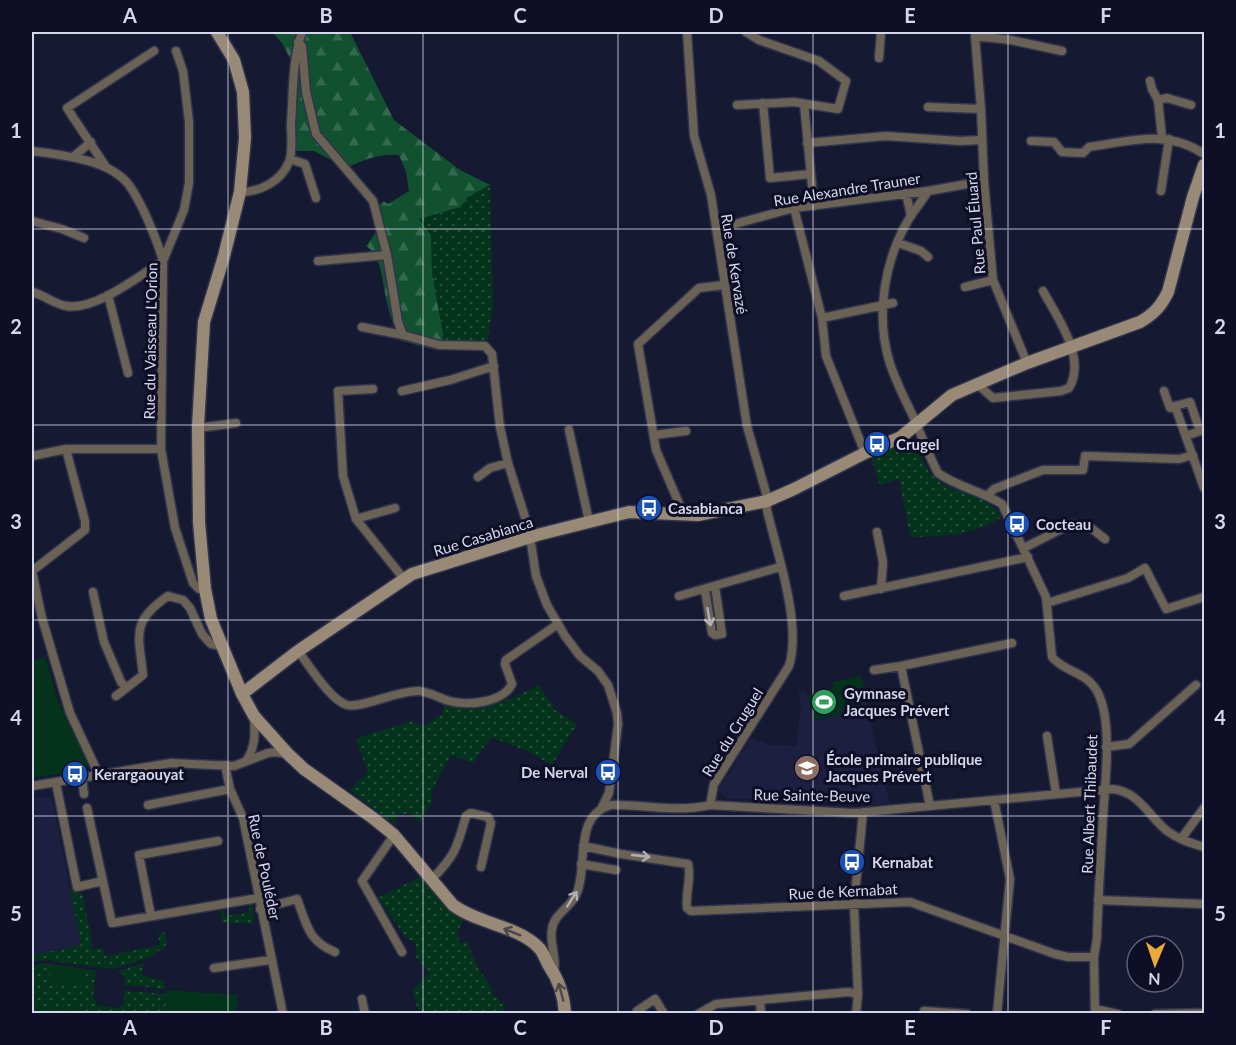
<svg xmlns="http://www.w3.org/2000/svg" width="1236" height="1045" font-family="Lato,sans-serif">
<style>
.built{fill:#1c1f3f}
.grass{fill:url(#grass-dots)}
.forest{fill:url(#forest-firs)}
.park{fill:#04331c}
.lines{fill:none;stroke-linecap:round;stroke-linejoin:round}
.street-casing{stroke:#31344c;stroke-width:11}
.secondary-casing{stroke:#31344c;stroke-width:15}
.street{stroke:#6b6256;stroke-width:8}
.secondary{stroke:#998a77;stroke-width:12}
.oneway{stroke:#b0afb6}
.oneway2{stroke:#4d464b}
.grid{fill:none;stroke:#d5d8ea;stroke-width:1.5;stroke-opacity:0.55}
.labels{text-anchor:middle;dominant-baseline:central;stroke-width:6;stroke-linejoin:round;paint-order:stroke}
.street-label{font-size:15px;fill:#d5d8ea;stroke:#0e0f27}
.poi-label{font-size:15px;font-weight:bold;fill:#d5d8ea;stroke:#0e0f27;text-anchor:start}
.neatline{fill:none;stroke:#d5d8ea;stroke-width:2}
.grid-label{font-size:20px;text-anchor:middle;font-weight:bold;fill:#d5d8ea}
</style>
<defs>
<pattern id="grass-dots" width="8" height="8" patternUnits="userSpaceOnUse" patternTransform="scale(1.5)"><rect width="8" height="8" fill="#04331c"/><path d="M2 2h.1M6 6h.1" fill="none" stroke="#28503d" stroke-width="1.8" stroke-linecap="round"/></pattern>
<pattern id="forest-firs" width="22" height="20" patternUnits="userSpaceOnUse" patternTransform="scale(1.5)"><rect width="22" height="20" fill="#115130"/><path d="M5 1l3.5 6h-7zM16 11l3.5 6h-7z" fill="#33694e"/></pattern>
</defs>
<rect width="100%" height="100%" fill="#161932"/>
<!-- built -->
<path class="built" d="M806 690 815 720 841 714 840 709 866 703 890 804 859 805 792 800 726 799 718 790 751 738 771 745 796 746 801 703 798 692Z
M32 797H52L81 945 32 955Z"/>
<!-- grass -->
<path class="grass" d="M490 185 493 307 487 342 442 347 443 334 432 275 431 235 419 219 460 207 469 196Z
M909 441 917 444C921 454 925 467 931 474 950 496 987 491 1002 517 970 537 949 535 913 537L910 535 899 479 880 485 871 457Z
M539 685 555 710 577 724 552 765 527 751 491 737 473 763 451 755 431 792 432 802 420 823 411 814H398L395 825 350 790 368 772 359 749 357 738 411 721 424 726 442 714 444 706C489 710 499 705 539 685Z
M420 877C434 893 445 909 464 920 459 928 455 935 461 944L467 942 479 970 491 986 493 995 506 1007 501 1013H419C411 987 410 992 429 973L416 957V947L414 942 406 938 378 898Z
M70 888 83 895 93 950 103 948 105 956 160 945 158 934 165 932 167 944 153 956 113 969 45 960 32 962V955L81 945Z
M253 904 254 924 222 922 220 911 224 910 226 916 249 912 250 905Z
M146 962 143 965 142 975 164 981 165 989 125 985V976L118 971Z
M44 963 52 964 50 981 83 986 86 969 96 971 93 997 97 1005 119 1008 124 1004V991L167 994 165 1013H103L34 1006 32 990V966Z"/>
<!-- forest -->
<path class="forest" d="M272 32H350L394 120 460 170 490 185 469 196 460 207 419 219 431 235 432 274 443 334 442 347 435 350 399 340C395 328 390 316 387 303 382 285 383 257 366 246L377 231 371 215 383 201 388 204 409 191 406 172 399 155C380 153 363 160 346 168L314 151H288L294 66 282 43Z"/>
<!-- park -->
<path class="park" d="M45 657 58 700 88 764 85 769 32 778V661Z
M862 676 866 703 840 709 841 714 814 720 808 695 834 688 832 682Z
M52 964 86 969 83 986 50 981Z
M167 990 238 995 237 1013H165Z
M32 1006H34L103 1013H32Z"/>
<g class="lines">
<!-- street casing -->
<g class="street-casing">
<path id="street" d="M687 32 694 136 711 195 747 426 766 493 767 510C777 553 802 624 789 666L714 784 710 805
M298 42 302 46 306 92 316 134 373 201 387 255 398 322 403 335 439 345 485 346 492 354 500 427 508 463 529 530 536 576 547 605 565 636 580 656 598 671 608 685 617 713 618 725 609 793 602 807
M176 51 183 71 189 122V183L184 210 163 261 161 449 175 528 193 583 199 589H205
M879 58 881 32
M1150 81 1152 89 1158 100 1162 137
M1158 100 1167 98 1191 105
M763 103 770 178 811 174
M804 104 814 206
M737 105 794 102 838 109 846 81 819 61 759 40 746 32
M928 107 981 109
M1031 141 1054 142 1062 152 1083 153 1089 147C1131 141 1168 129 1204 154
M807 143 886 136 960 141 982 140
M32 151C62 155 109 159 129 185 136 195 142 207 147 218 153 232 159 246 163 261 139 276 95 311 66 306 54 304 44 295 32 292
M73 157 91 142
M290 159 305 164 316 198
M106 167 67 108 154 51
M928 191C923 200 916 208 910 217 884 260 875 316 890 364 896 381 904 398 912 414 921 434 928 454 938 473 957 487 982 491 1002 504L1046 597 1052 657C1065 673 1087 671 1098 693 1113 723 1105 783 1103 817 1101 857 1098 897 1097 938L1094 957 1095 1014
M1161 191 1169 139
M240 192C261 192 281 181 289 162 293 152 291 136 291 125 293 95 292 60 302 32
M906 193 911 216
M794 208 822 318 826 356 865 453
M32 221 62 229 84 238
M716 229 794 208 928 191 984 181
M898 243 921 251 928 257
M318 261 387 255
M965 287 993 280
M108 295 128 373
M822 318 893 303
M362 327 403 335
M1027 363 993 280 984 181 981 109 975 36 1011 40 1062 51
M977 384 993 398 1061 391 1069 388C1087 358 1057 317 1043 291
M373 389 338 391 343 476 356 519 404 579
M402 391 450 380 494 366
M1164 391 1170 408 1175 406 1204 488
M1175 406 1190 402 1200 431 1186 436
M198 428 236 423
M569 430 589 521
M654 435 686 431
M66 449 85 521V530L32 571 42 618 70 713 99 775
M32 456 66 449H161
M478 477 490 468 508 463
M988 495 994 489 1043 470H1083L1085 456 1179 459 1193 455
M684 515 656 450 638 344 699 288 724 285
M356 519 395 508
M877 532 883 562 881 589
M1024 548 1071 524 1091 528 1105 539
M705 590 712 633 715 635 722 634 715 586
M93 592 104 642 121 682 126 688
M679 596 780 567
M844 596 1028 557
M1047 603 1128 578 1145 568 1166 609 1204 597
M298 651C309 665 330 700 347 705 360 709 398 690 419 691 430 692 439 698 449 701 467 706 503 703 512 684L505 664 506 660 558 624
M874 670 901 666
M116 696 143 675C139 636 130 622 168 596L183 600 190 608 202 634 211 644 222 646
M1047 736 1056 794
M1106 747 1129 744 1196 685
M246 761C256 747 255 732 254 716
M225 765 230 789 243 818 283 1014
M82 778 84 794
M56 783 77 887 103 881
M32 786 171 763 234 766 268 753 276 752 287 754
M994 800 1010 879 997 1014
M148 805 230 789
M930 806 901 666 1012 643
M87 808 112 923 258 898
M394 835 362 881 402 952
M1181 839 1204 808
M583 846 621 854 688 864C692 878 685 893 687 908L691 911 910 902 1055 954 1068 957H1094
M581 864 616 870
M431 880C455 856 457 848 466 816L471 813 488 817 491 823 481 867
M1098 900 1204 904
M260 909 297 899C307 925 308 941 335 952
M151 916 139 855 218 841
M214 968 270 960
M554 971C557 957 549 943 552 929 554 914 570 908 576 895 589 867 572 816 611 805 645 804 676 813 710 805L854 813 1112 789C1138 791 1148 815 1166 830 1177 839 1191 843 1204 847
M362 999 365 1014
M760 1001 761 1014
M1095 1009 1118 1014
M924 1011 967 1014
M639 1014 637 1011 655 999 664 1014
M698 1014 716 1004 849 992 858 995
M856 1014 858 995 854 905 863 812
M1155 1014 1204 1013"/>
</g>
<!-- secondary casing -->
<g class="secondary-casing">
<path id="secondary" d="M217 32 234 60 243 92 245 138 240 192 224 256 204 322 198 426 199 522 205 589 211 619 242 694 254 716 288 754 304 769 373 818 394 835 453 905C478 924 520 926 540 949 544 954 546 961 549 966 559 980 564 996 565 1014
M242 694 298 651 412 574 537 535 629 512 698 515 767 501 794 489 865 453 901 437 952 395 1027 363 1140 322C1154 314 1161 306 1168 292L1193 197 1204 165"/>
</g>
<!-- street -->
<use href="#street" class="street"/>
<!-- secondary -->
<use href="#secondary" class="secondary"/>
</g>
<!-- one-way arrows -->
<defs><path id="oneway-shaft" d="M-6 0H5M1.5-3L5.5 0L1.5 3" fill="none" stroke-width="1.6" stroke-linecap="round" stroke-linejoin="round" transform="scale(1.5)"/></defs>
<g class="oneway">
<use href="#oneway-shaft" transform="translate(709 617) rotate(80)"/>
<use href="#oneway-shaft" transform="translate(641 856) rotate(6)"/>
<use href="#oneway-shaft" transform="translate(572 899) rotate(-57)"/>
</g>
<g class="oneway2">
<use href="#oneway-shaft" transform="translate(512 932) rotate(-158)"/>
<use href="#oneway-shaft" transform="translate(561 992) rotate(-105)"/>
</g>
<!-- grid -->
<path class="grid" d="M228 32V1014M423 32V1014M618 32V1014M813 32V1014M1008 32V1014M32 229H1204M32 425H1204M32 620H1204M32 816H1204"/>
<!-- icons -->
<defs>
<g id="bus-disc" transform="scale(1.35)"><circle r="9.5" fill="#1a4fb4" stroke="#0e0f27"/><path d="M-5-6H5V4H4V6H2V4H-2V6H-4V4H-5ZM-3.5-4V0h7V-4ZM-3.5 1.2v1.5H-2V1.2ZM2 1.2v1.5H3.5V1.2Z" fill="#fff"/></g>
<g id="stadium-disc" transform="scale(1.35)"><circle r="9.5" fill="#2e9e5b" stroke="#0e0f27"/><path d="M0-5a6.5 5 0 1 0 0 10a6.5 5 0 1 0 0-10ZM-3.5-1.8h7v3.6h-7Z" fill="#fff"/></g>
<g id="school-disc" transform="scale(1.35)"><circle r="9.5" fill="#8d6e63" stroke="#0e0f27"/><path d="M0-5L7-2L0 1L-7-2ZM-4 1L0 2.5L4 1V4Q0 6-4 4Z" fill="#fff"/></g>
</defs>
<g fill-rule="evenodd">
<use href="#bus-disc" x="877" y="444"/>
<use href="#bus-disc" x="649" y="508"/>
<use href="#bus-disc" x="1017" y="524"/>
<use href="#stadium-disc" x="824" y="702"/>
<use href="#school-disc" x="807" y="768"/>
<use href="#bus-disc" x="608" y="772"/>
<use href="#bus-disc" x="75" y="774"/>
<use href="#bus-disc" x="852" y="862"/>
</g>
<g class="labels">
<!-- street labels -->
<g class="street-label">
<text transform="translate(847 189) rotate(-9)">Rue Alexandre Trauner</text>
<text transform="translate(975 223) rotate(-95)">Rue Paul Éluard</text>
<text transform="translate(735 264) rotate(81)">Rue de Kervazé</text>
<text transform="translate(150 341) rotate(-89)">Rue du Vaisseau L'Orion</text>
<text transform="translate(483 536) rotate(-17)">Rue Casabianca</text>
<text transform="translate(732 732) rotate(-58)">Rue du Cruguel</text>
<text transform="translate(812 795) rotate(1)">Rue Sainte-Beuve</text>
<text transform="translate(1089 804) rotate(-88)">Rue Albert Thibaudet</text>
<text transform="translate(265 867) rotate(78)">Rue de Pouléder</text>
<text transform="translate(843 891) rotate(-3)">Rue de Kernabat</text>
</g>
<!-- poi labels -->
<g class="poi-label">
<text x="896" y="444">Crugel</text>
<text x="668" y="508">Casabianca</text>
<text x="1036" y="524">Cocteau</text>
<text x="844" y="693">Gymnase<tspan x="844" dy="17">Jacques Prévert</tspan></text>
<text x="826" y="759">École primaire publique<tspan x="826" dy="17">Jacques Prévert</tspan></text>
<text x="588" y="772" text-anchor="end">De Nerval</text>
<text x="94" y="774">Kerargaouyat</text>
<text x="872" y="862">Kernabat</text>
</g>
</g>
<!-- border -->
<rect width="1236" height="1045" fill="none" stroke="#0e0f27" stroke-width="66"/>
<!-- north arrow -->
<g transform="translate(1155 964) rotate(182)"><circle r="28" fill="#0e0f27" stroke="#5e5f75" stroke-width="1.5"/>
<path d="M0-4.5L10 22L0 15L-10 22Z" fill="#eaaa38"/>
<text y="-9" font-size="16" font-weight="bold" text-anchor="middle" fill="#d5d8ea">N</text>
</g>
<rect x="33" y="33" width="1170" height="979" class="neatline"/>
<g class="grid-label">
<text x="130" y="23">A</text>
<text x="326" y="23">B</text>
<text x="520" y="23">C</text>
<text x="716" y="23">D</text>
<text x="910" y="23">E</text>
<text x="1106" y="23">F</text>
<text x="16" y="138">1</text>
<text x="1220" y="138">1</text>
<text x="16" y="334">2</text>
<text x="1220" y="334">2</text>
<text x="16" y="529">3</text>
<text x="1220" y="529">3</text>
<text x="16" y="725">4</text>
<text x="1220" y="725">4</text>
<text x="16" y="921">5</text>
<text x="1220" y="921">5</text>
<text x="130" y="1035">A</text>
<text x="326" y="1035">B</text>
<text x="520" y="1035">C</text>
<text x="716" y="1035">D</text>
<text x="910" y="1035">E</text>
<text x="1106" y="1035">F</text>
</g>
</svg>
